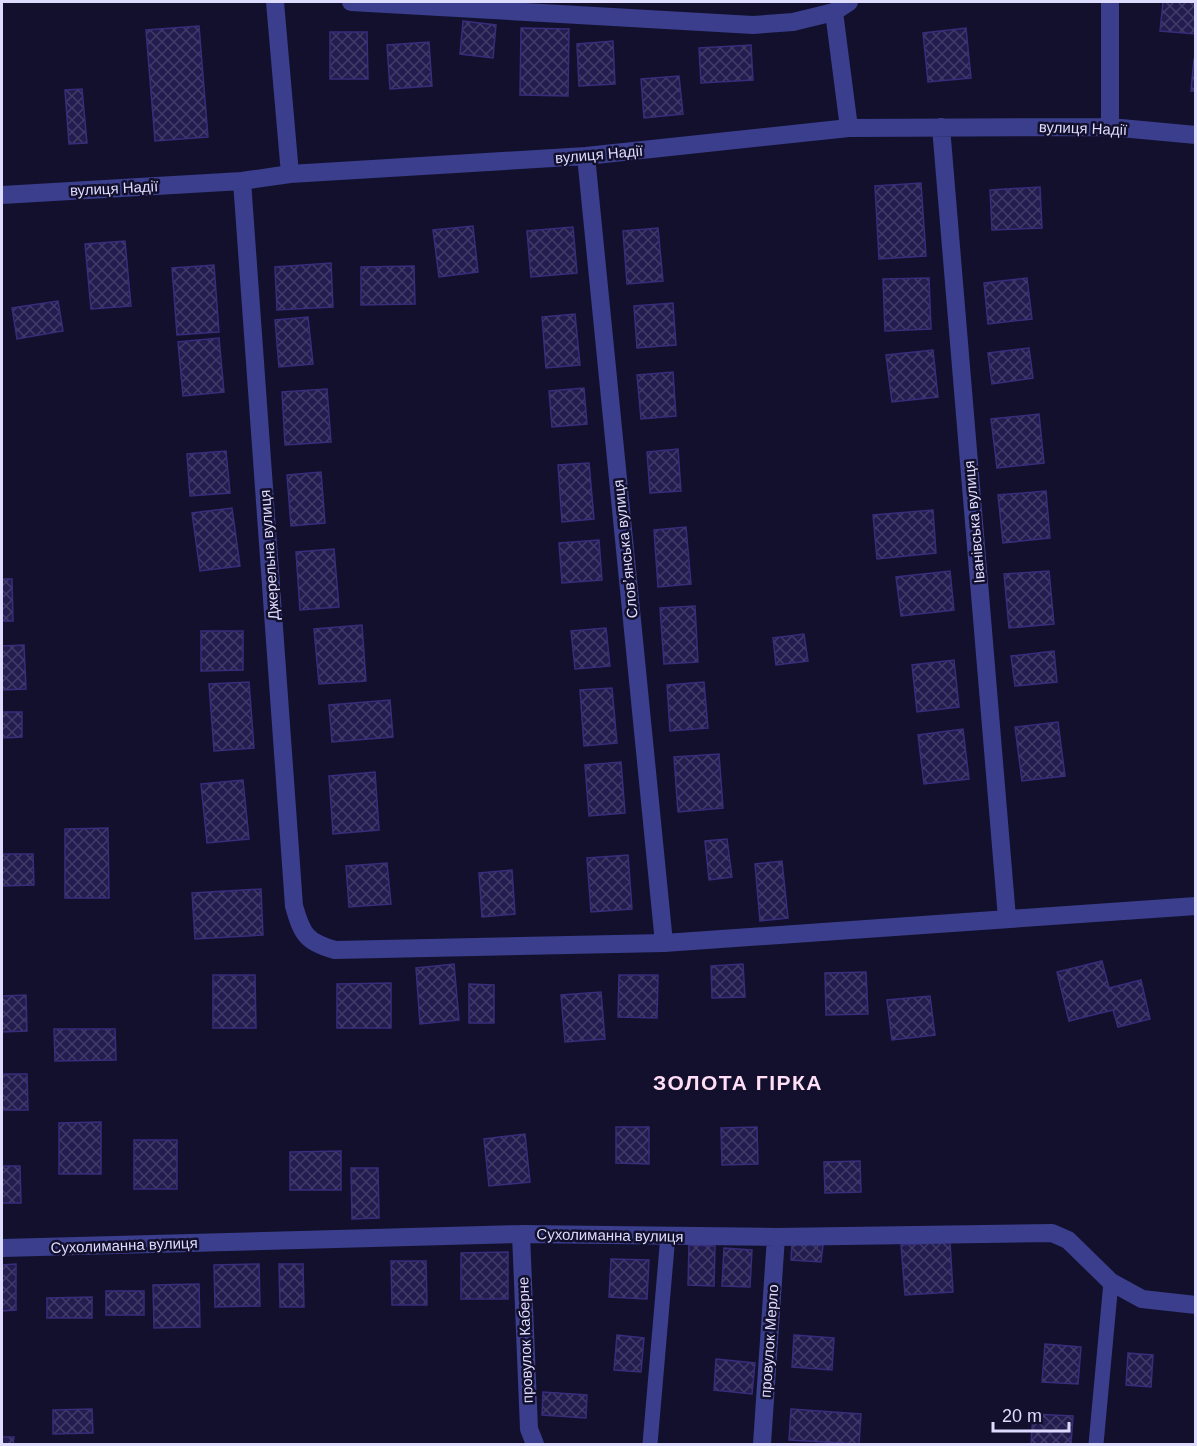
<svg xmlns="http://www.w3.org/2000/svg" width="1197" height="1446" font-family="Helvetica,sans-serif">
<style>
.building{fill:url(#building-cross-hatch);stroke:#362d7b;stroke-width:1.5}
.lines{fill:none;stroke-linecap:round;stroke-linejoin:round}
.lane{stroke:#3a3e8d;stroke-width:15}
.street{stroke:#3a3e8d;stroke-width:18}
.labels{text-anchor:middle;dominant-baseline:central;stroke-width:5;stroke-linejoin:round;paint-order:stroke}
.street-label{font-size:15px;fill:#dddcff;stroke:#13102d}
.district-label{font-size:21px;font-weight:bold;letter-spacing:1.5px;fill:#ffdef6;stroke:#13102d}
</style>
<defs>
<pattern id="building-cross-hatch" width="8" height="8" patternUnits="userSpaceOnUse" patternTransform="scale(1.5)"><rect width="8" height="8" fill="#221c4f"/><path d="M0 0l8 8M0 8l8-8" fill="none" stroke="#423c69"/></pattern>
</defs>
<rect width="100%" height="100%" fill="#13102d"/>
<!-- building -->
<path class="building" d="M1163 2H1196V34L1160 31Z
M463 21 496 25 493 58 460 54Z
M199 26 208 137 155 141 146 30Z
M521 28 569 29 568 96 520 95Z
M966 28 971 78 928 82 923 33Z
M330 32H367L368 79H330Z
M613 41 615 84 579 86 577 44Z
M429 42 432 86 390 89 387 45Z
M751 45 753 80 701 83 699 48Z
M1194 59H1196V91H1191Z
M679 76 683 114 644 118 641 79Z
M82 89 87 143 69 144 65 90Z
M921 183 926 256 879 259 875 186Z
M1040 187 1042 228 992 230 990 190Z
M473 226 478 272 439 277 433 230Z
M573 227 577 273 531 277 527 231Z
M658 228 663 281 627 284 623 231Z
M125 241 131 306 91 309 85 244Z
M331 263 333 307 277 310 275 267Z
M214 265 219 332 177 335 172 268Z
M414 266 415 304 361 305V267Z
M929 278 931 329 885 331 883 279Z
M1027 278 1032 319 988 324 984 283Z
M58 301 63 331 17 339 12 308Z
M673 303 676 345 637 348 634 306Z
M575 314 580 365 546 368 542 317Z
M308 317 313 364 279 367 275 320Z
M219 338 224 392 183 396 178 342Z
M1029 348 1033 378 992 384 988 353Z
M933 350 938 397 892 402 886 355Z
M673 372 676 416 641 419 637 375Z
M584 388 587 424 552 427 549 391Z
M327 389 331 442 285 445 282 392Z
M1039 414 1044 463 997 468 991 419Z
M678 449 681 491 650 493 647 452Z
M226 451 230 493 190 496 187 454Z
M589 463 594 519 562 522 558 465Z
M321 472 325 523 291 526 287 475Z
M1046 491 1050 538 1003 543 998 495Z
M232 508 240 566 200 571 192 513Z
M933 510 936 553 877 559 873 515Z
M686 527 691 584 658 587 654 530Z
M599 540 602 580 562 583 559 543Z
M334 549 339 607 300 610 296 552Z
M950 571 954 610 901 616 896 577Z
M1049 571 1054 624 1009 628 1004 574Z
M2 579H12L13 621H2Z
M695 606 698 662 664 664 660 608Z
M362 625 366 681 319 684 314 629Z
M606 628 610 666 575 669 571 631Z
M201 631H243V670L201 671Z
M804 634 808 661 776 665 773 638Z
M24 645 26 689 2 690V646Z
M1054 651 1057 682 1015 686 1011 656Z
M954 660 959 707 917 712 912 665Z
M249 682 254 748 214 751 209 684Z
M704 682 708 728 670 731 667 685Z
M612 688 617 743 584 746 580 690Z
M390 700 393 737 332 742 329 705Z
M2 712H22V737L2 738Z
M1058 722 1065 776 1022 781 1015 727Z
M963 729 969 779 924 784 918 735Z
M719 754 723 808 678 812 674 757Z
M621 762 625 813 589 816 585 765Z
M375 772 379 830 333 834 329 776Z
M243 780 249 839 207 843 201 784Z
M108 828 109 898H65V829Z
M727 839 732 877 709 880 705 841Z
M2 854H33L34 885 2 886Z
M628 855 632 909 591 912 587 858Z
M782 861 788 918 760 921 755 864Z
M387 863 391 904 349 907 346 866Z
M512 870 515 914 482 917 479 873Z
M261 889 263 935 195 939 192 893Z
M1102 961 1109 988 1141 980 1150 1019 1118 1027 1113 1010 1069 1021 1057 972Z
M454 964 459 1020 420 1024 416 968Z
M743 964 745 997 712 998 711 966Z
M866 972 868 1014 826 1015 825 973Z
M213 975H255L256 1028H213Z
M619 975H658L657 1018 618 1017Z
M391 983V1028H337V984Z
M469 984 494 985V1023H469Z
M601 992 605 1039 565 1042 561 995Z
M26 995 27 1031 2 1032V996Z
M930 996 935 1035 892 1040 887 1000Z
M54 1029H115L116 1060 55 1061Z
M2 1074H27L28 1110H2Z
M101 1122V1174H59V1123Z
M616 1127H649V1164L616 1163Z
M757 1127 758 1164 722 1165 721 1128Z
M525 1134 530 1182 489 1186 484 1139Z
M134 1140H177V1189H134Z
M341 1151V1190H290V1152Z
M860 1161 861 1192 825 1193 824 1162Z
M2 1166H20L21 1203H2Z
M351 1168H378L379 1218 352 1219Z
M950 1242 953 1292 905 1295 901 1245Z
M792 1243 823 1245 821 1262 791 1260Z
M689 1245 715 1246 714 1286 688 1285Z
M724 1248 752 1250 750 1287 722 1286Z
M508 1252V1299H461V1253Z
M611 1259 649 1260 647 1299 609 1297Z
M391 1261H426L427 1305H392Z
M16 1264V1310L2 1311V1265Z
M259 1264 260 1306 215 1307 214 1265Z
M279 1264H303L304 1307H280Z
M199 1284 200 1327 154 1328 153 1285Z
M106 1291H144V1315H106Z
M92 1297V1318H47V1298Z
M617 1335 644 1338 641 1372 614 1370Z
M794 1335 834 1338 832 1370 792 1367Z
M1045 1344 1081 1347 1078 1384 1042 1382Z
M1128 1353 1153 1355 1151 1387 1126 1385Z
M716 1359 755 1363 752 1394 714 1390Z
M543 1392 587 1395 586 1418 542 1415Z
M92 1409 93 1433 53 1434V1410Z
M791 1409 861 1414 859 1444 789 1440Z
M1033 1414 1073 1416 1071 1444H1031Z
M2 1437H14L13 1444H2Z"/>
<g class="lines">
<!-- lane -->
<path class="lane" d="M650 1444 668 1235
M1096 1444 1111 1282"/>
<!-- street -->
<path class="street" d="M275 2 290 174
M351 2 753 25 793 22 834 12 849 2
M834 12 849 128
M941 127 1007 918
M1110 127V2
M586 156 664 943
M242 181 294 906C302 934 306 942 335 950L664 943 1196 906
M2 195 242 181 290 174 586 156 849 128 1110 127 1196 135
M521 1234 529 1429 535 1444
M2 1248 521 1234 776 1237 1052 1233 1068 1240 1111 1282 1142 1299 1196 1305
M762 1444 776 1237"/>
</g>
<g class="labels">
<!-- street labels -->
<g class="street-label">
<text transform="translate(1083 128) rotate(2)">вулиця Надії</text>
<text transform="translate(599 154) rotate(-5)">вулиця Надії</text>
<text transform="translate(114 188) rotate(-3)">вулиця Надії</text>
<text transform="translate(974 522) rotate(-95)">Іванівська вулиця</text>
<text transform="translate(625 549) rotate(-96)">Словʼянська вулиця</text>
<text transform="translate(269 555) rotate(-94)">Джерельна вулиця</text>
<text transform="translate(610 1235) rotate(1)">Сухолиманна вулиця</text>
<text transform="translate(124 1245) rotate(-2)">Сухолиманна вулиця</text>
<text transform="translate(525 1340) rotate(-92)">провулок Каберне</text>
<text transform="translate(769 1341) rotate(-86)">провулок Мерло</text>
</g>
<!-- district labels -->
<g class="district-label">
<text x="738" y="1082">ЗОЛОТА ГІРКА</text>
</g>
</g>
<!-- border -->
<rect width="1197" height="1446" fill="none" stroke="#dddcff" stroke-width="6"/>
<!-- scale -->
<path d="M993 1422v9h76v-9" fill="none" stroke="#dddcff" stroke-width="3"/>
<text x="1002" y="1422" font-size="18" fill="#dddcff" stroke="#13102d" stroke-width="4.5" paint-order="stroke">20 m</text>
</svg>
